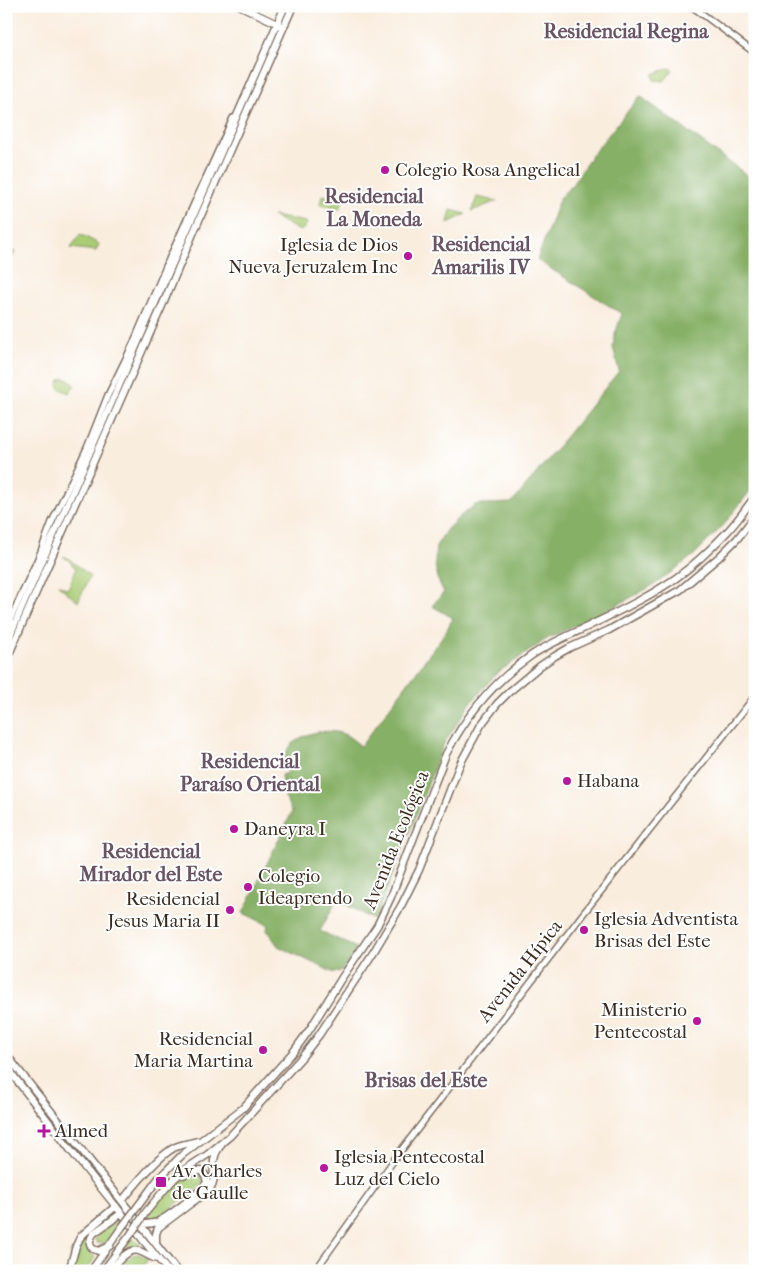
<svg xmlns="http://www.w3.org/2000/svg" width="761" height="1277" font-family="'IM FELL French Canon',serif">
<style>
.green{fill:#a9cc75;stroke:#727b4a}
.forest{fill:#86b066;stroke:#606d42}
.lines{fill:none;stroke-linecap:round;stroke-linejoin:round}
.tertiary-casing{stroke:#7e6e61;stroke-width:8}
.secondary-casing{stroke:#7e6e61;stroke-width:8}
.primary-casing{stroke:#7e6e61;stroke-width:9}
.tertiary{stroke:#fff;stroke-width:5}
.secondary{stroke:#fff;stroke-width:5.5}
.primary{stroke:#fff;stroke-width:6}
.primary-bridge-casing{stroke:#7e6e61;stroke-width:9;stroke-linecap:butt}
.primary-bridge{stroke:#fff;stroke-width:6}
.poi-dot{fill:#b5179e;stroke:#fff;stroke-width:2}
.labels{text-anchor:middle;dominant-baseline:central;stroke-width:4;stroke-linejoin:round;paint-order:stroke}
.poi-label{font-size:19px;fill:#3b2a1e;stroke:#fff;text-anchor:start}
.street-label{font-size:19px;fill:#3b2a1e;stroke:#fff}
.neighbourhood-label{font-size:20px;font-weight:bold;fill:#695464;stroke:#fff}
</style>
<rect width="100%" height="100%" fill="#fff"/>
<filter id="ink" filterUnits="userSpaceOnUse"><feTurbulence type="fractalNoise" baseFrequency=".02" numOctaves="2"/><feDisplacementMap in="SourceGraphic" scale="10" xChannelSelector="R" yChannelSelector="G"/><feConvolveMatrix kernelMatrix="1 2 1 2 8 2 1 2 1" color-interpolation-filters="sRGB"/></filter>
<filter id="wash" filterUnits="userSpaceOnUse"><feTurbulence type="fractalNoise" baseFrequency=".0096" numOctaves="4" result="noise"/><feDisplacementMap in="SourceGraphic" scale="20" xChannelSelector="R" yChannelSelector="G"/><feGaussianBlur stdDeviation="1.12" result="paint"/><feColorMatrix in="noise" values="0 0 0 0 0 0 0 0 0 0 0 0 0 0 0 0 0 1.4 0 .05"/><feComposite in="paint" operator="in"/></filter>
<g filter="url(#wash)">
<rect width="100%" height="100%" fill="#f9edde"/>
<!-- green -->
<path class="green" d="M670 68 673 70 664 81 654 80 653 74Z
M322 195 343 199 340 209 320 205Z
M477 197 497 201 472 211Z
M451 210 466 214 448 223Z
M273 216 306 222 307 224 303 229 300 231Z
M80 234 99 244 96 251 71 248Z
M6 248 15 252 6 270Z
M64 378C69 380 75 381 74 388L69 393C63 390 56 389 59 381Z
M63 556 68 558 90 576 78 602 57 584 68 589 76 569C73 566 72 564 69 561 67 558 65 559 63 556Z
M196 1174 201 1175 203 1181 200 1186 161 1216 149 1220H146C155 1201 177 1179 196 1174Z
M118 1221 120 1223C114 1231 108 1247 97 1243L95 1239C101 1231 110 1225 118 1221Z
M88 1235C85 1244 87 1252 95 1257L87 1271H72L76 1255 85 1236Z
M133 1237 143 1249 134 1248 116 1262Z
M138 1254H140L147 1258V1261L139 1271H115L132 1255Z"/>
<!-- forest -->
<path class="forest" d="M640 96 755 181V485L721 528 694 555 657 583 623 602 547 639 497 673 470 704 444 743 390 882 374 920 337 900 320 931 357 948C351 957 345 975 332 972L278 946 267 930 268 925 243 913 292 812C285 799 282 789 281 775L287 773 288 764 282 763C284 758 286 752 289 748 301 731 331 727 348 736 352 739 357 743 361 746L445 633 453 618 432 606 444 592 437 578 435 562 436 546 447 529 459 517 475 505 482 504 511 503 518 496 619 371 613 347 615 334 622 314 537 260 560 197 572 185 592 155Z"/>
</g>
<g filter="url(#ink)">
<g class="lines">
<!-- tertiary casing -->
<g class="tertiary-casing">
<path id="tertiary" d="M691 6 701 13 755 53
M6 629 40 554 52 522 87 448 108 395 133 344 170 257 233 118
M315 1271 396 1157 579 919 755 696"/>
</g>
<!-- secondary casing -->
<g class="secondary-casing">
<path id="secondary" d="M240 6 284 27"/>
</g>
<!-- primary casing -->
<g class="primary-casing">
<path id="primary" d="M6 644 285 6
M6 661 120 401 166 297 192 236 293 6
M6 1054 177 1271
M6 1066 72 1152 168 1271
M122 1201C134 1186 161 1152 178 1146 184 1144 191 1143 197 1141
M138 1206 158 1179 182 1155 243 1108 294 1051 310 1029 341 979 377 926 391 897 446 754C467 714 494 681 532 655 550 643 570 635 589 626 619 611 649 597 676 578 694 565 711 549 726 533 737 522 745 509 755 497
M146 1212 165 1189 175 1178 187 1168 207 1155 230 1136 254 1110 302 1057 319 1035 373 953 401 906 419 870 460 764 481 725 497 704 509 692 540 666 555 656 569 648 609 630 680 590 719 557 737 539 755 516
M141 1224C146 1224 152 1224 157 1222 168 1217 201 1192 207 1182L205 1175 201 1171H190L183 1175
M156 1243V1234L158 1228 210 1189C218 1176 211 1168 215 1156 216 1152 219 1148 221 1145
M110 1246 98 1251C88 1248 88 1241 94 1233L122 1213
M69 1271 76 1246 81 1236 116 1206
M91 1271 122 1227
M103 1271 131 1234
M110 1271C117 1263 127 1248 139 1251 146 1253 150 1258 158 1259"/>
</g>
<!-- tertiary -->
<use href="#tertiary" class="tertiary"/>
<!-- secondary -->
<use href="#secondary" class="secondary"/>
<!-- primary -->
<use href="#primary" class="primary"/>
<!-- primary-bridge casing -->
<g class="primary-bridge-casing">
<path id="primary-bridge" d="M122 1227 138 1206
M131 1234 146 1212"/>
</g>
<!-- primary-bridge -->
<use href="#primary-bridge" class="primary-bridge"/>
</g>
</g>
<!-- markers -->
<g class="poi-dot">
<circle cx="385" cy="170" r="5"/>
<circle cx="408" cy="256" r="5"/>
<circle cx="567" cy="781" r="5"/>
<circle cx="234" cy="829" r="5"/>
<circle cx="248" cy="887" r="5"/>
<circle cx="230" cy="910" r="5"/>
<circle cx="584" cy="930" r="5"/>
<circle cx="697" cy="1021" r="5"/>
<circle cx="263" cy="1050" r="5"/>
<path d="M41.5 1123.5h5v5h5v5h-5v5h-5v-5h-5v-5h5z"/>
<circle cx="324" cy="1168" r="5"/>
<rect x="155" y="1176" width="12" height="12" rx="2.5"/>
</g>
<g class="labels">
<!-- poi labels -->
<g class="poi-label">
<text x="395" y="170">Colegio Rosa Angelical</text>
<text x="398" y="245" text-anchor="end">Iglesia de Dios<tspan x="398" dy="22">Nueva Jeruzalem Inc</tspan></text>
<text x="577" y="781">Habana</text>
<text x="244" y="829">Daneyra I</text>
<text x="258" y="876">Colegio<tspan x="258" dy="22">Ideaprendo</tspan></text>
<text x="220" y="899" text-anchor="end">Residencial<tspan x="220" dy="22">Jesus Maria II</tspan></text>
<text x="594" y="919">Iglesia Adventista<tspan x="594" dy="22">Brisas del Este</tspan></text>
<text x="687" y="1010" text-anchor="end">Ministerio<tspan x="687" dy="22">Pentecostal</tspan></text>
<text x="253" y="1039" text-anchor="end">Residencial<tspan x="253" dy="22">Maria Martina</tspan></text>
<text x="55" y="1131">Almed</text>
<text x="334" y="1157">Iglesia Pentecostal<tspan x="334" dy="22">Luz del Cielo</tspan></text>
<text x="172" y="1171">Av. Charles<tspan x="172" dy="22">de Gaulle</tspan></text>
</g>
<!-- street labels -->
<g class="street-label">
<text transform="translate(396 840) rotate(-68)">Avenida Ecológica</text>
<text transform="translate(520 971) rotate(-52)">Avenida Hípica</text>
</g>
<!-- neighbourhood labels -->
<g class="neighbourhood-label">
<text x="626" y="31">Residencial Regina</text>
<text x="374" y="196">Residencial<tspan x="374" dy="23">La Moneda</tspan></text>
<text x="481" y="244">Residencial<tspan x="481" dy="23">Amarilis IV</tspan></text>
<text x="250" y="761">Residencial<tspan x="250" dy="23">Paraíso Oriental</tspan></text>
<text x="151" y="851">Residencial<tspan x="151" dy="23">Mirador del Este</tspan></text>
<text x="426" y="1080">Brisas del Este</text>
</g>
</g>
<!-- margin -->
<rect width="761" height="1277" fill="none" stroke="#fff" stroke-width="25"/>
</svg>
